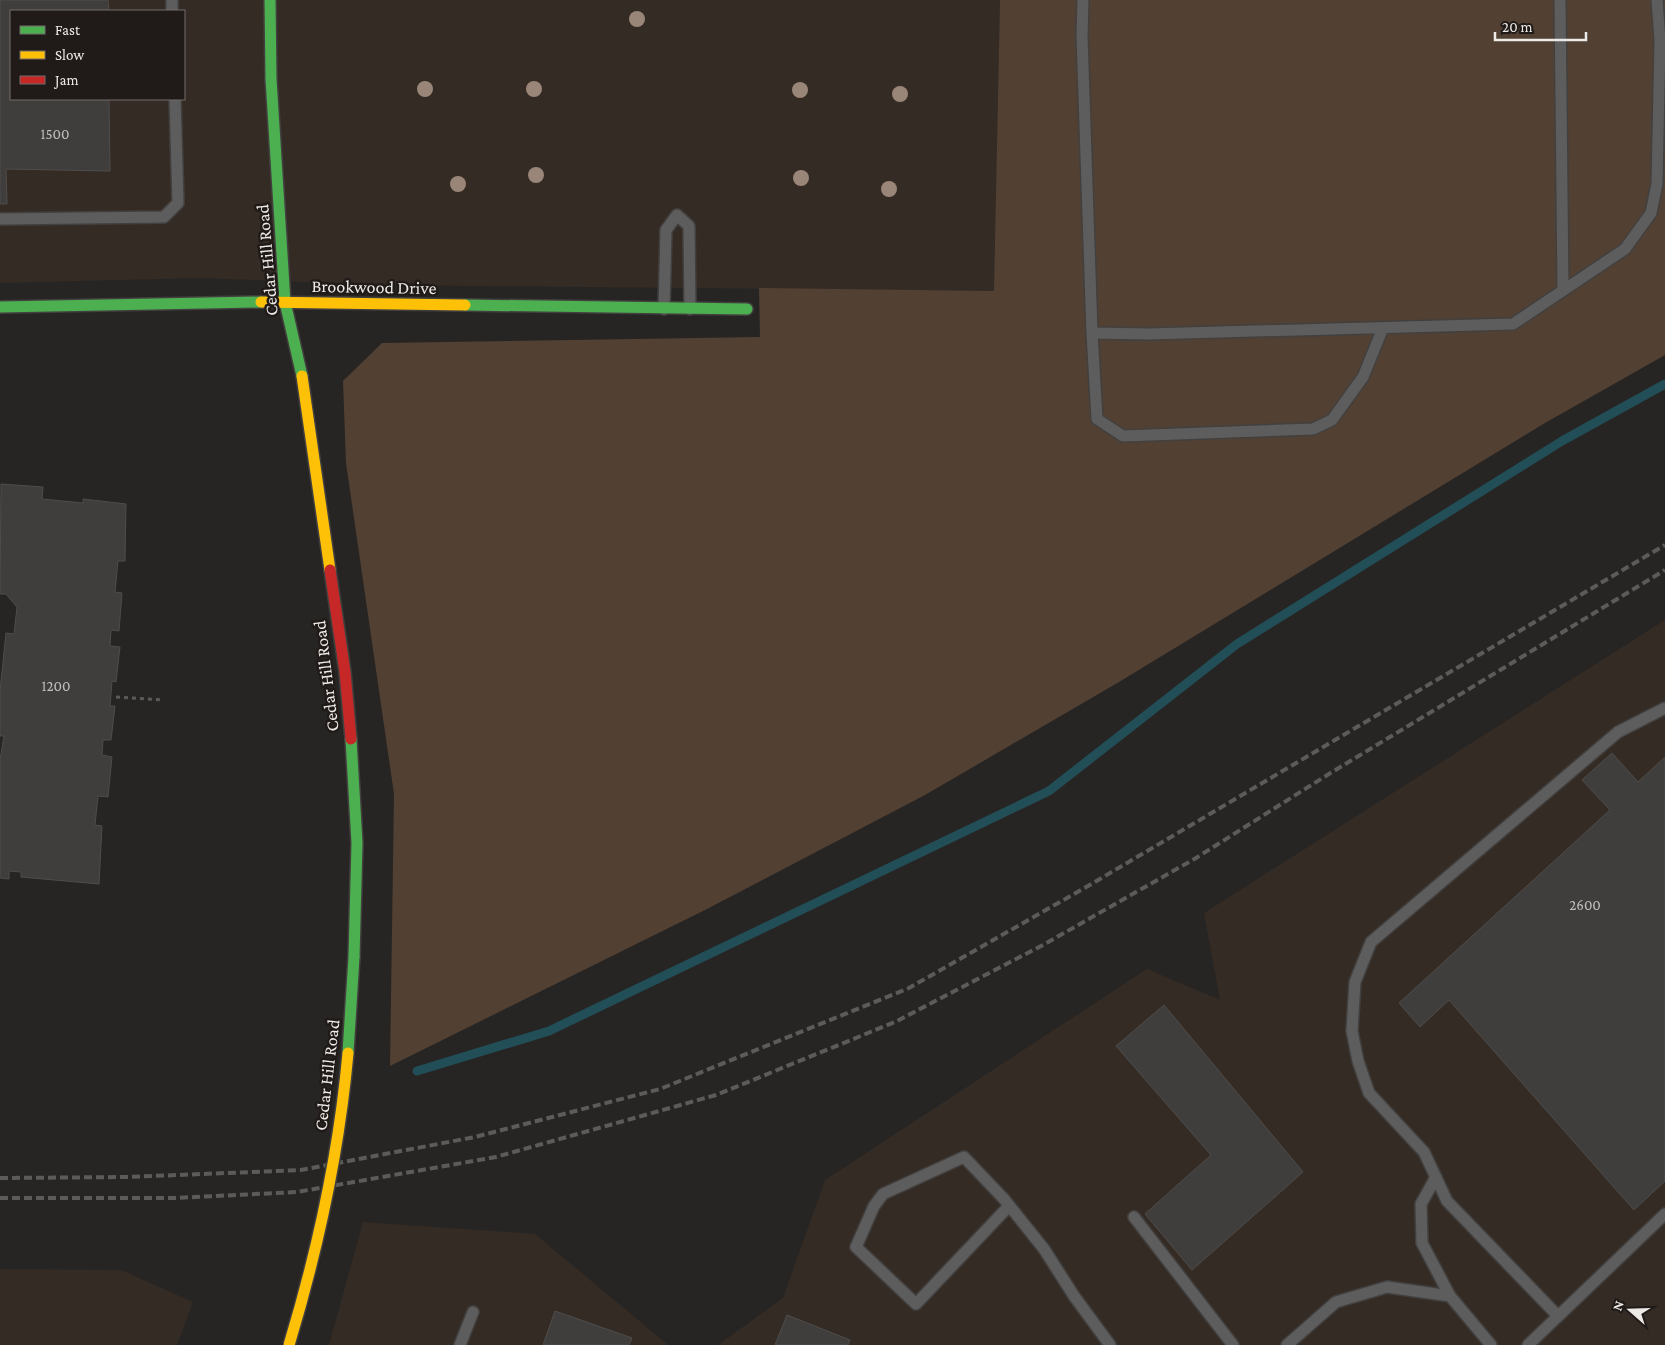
<svg xmlns="http://www.w3.org/2000/svg" width="1665" height="1345" font-family="'Crimson Pro',serif">
<style>
.built{fill:#342b25;fill-rule:evenodd}
.green{fill:#524033}
.lines{fill:none;stroke-linecap:round;stroke-linejoin:round}
.stream{stroke:#224e58;stroke-width:9}
.building{fill:#403e3d;stroke:#4f4d4b}
.lane-casing{stroke:#42403f;stroke-width:14}
.fast-casing{stroke:#42403f;stroke-width:14}
.slow-casing{stroke:#42403f;stroke-width:14}
.jam-casing{stroke:#42403f;stroke-width:14}
.path{stroke:#5d5b5a;stroke-width:3;stroke-dasharray:4 4;stroke-linecap:butt}
.lane{stroke:#5e5d5d;stroke-width:11}
.fast{stroke:#4caf50;stroke-width:11}
.slow{stroke:#ffc107;stroke-width:11}
.jam{stroke:#c62828;stroke-width:11}
.rail{stroke:#5d5b5a;stroke-width:4;stroke-dasharray:8 4;stroke-linecap:butt}
.fast-bridge-casing{stroke:#42403f;stroke-width:14;stroke-linecap:butt}
.slow-bridge-casing{stroke:#42403f;stroke-width:14;stroke-linecap:butt}
.fast-bridge{stroke:#4caf50;stroke-width:11}
.slow-bridge{stroke:#ffc107;stroke-width:11}
.tree{fill:#9a8678}
.labels{text-anchor:middle;dominant-baseline:central;stroke-width:5;stroke-linejoin:round;paint-order:stroke}
.number-label{font-size:15px;fill:#c1bebc}
.street-label{font-size:18px;fill:#ece9e7;stroke:#201b18}
</style>
<rect width="100%" height="100%" fill="#272523"/>
<!-- built -->
<path class="built" d="M0 0H1000L995 291 391 285 199 278 0 283ZM11 11H184V99H11Z
M1665 620V1345H718L783 1298 825 1180 1147 969 1220 1000 1204 913Z
M363 1222 535 1234 668 1345H329Z
M0 1269 121 1270 193 1302 177 1345H0Z"/>
<!-- green -->
<path class="green" d="M1000 0H1665V355L1545 423 1119 682 925 795 705 910 390 1066 394 794 346 463 343 381 382 343 760 337 759 288 994 291Z"/>
<g class="lines">
<!-- stream -->
<path class="stream" d="M417 1071 549 1031 1049 791 1237 644 1562 441 1665 384"/>
</g>
<!-- building -->
<path class="building" d="M0 0H108L109 11H11V99H109L110 171 6 169 7 204H0Z
M1 484 43 487 42 499 83 503V499L126 504 125 561H118L115 592 122 593 119 631 111 630 110 646 120 647 116 682 112 681 110 706H115L111 740H103L102 755 112 757 108 797 98 796 95 825 102 826 99 884 21 877V872L9 871V879L0 878V760L4 736H0V691L6 633 14 634 17 607 6 594H0Z
M1612 753 1638 782 1665 757V1181L1634 1210 1449 1000 1420 1027 1399 1003 1610 810 1582 780Z
M1164 1005 1303 1172 1192 1270 1145 1214 1211 1155 1116 1046Z
M555 1311 632 1338 629 1345H543Z
M787 1315 850 1340 848 1345H775Z"/>
<g class="lines">
<!-- lane casing -->
<g class="lane-casing">
<path id="lane" d="M172 0V11
M1083 0 1082 36 1092 333 1148 334 1513 324 1625 249 1651 213 1657 184 1660 40 1657 0
M1560 0 1563 290
M0 219 164 217 178 203 175 99
M664 309 666 230 677 215 689 226 690 309
M1092 333 1097 419 1123 436 1313 429 1332 420 1363 377 1383 328
M1436 1177 1421 1204 1422 1243 1450 1296
M1009 1206 916 1304 856 1247 874 1206 883 1194 964 1157 1004 1199 1044 1249 1074 1296 1110 1345
M1134 1217 1233 1345
M1558 1316 1447 1201 1424 1152 1369 1093 1358 1061 1352 1031 1355 982 1371 942 1618 732 1665 708
M460 1345 473 1312
M1287 1345 1336 1302 1387 1287 1450 1296 1491 1345
M1528 1345 1665 1214"/>
</g>
<!-- fast casing -->
<g class="fast-casing">
<path id="fast" d="M270 0 271 79 285 302 302 376
M465 305 747 309
M0 307 261 302
M351 739 357 843 354 957"/>
</g>
<!-- slow casing -->
<g class="slow-casing">
<path id="slow" d="M261 302 465 305
M302 376 330 570"/>
</g>
<!-- jam casing -->
<g class="jam-casing">
<path id="jam" d="M330 570 345 672 351 739"/>
</g>
<!-- path -->
<path class="path" d="M116 697 162 700"/>
<!-- lane -->
<use href="#lane" class="lane"/>
<!-- fast -->
<use href="#fast" class="fast"/>
<!-- slow -->
<use href="#slow" class="slow"/>
<!-- jam -->
<use href="#jam" class="jam"/>
<!-- rail -->
<path class="rail" d="M0 1178 128 1177 301 1170 475 1137 660 1089 909 988 1088 886 1665 545
M0 1198H175L297 1192 496 1157 716 1095 895 1022 1043 945 1196 858 1324 777 1665 570"/>
<!-- fast-bridge casing -->
<g class="fast-bridge-casing">
<path id="fast-bridge" d="M348 1053 354 957"/>
</g>
<!-- slow-bridge casing -->
<g class="slow-bridge-casing">
<path id="slow-bridge" d="M289 1345C318 1249 339 1153 348 1053"/>
</g>
<!-- fast-bridge -->
<use href="#fast-bridge" class="fast-bridge"/>
<!-- slow-bridge -->
<use href="#slow-bridge" class="slow-bridge"/>
</g>
<!-- trees -->
<g class="tree">
<circle cx="637" cy="19" r="8"/>
<circle cx="425" cy="89" r="8"/>
<circle cx="534" cy="89" r="8"/>
<circle cx="800" cy="90" r="8"/>
<circle cx="900" cy="94" r="8"/>
<circle cx="536" cy="175" r="8"/>
<circle cx="801" cy="178" r="8"/>
<circle cx="458" cy="184" r="8"/>
<circle cx="889" cy="189" r="8"/>
</g>
<g class="labels">
<!-- number labels -->
<g class="number-label">
<text x="55" y="134">1500</text>
<text x="56" y="686">1200</text>
<text x="1585" y="905">2600</text>
</g>
<!-- street labels -->
<g class="street-label">
<text transform="translate(267 260) rotate(-95)">Cedar Hill Road</text>
<text transform="translate(374 287) rotate(1)">Brookwood Drive</text>
<text transform="translate(326 676) rotate(-97)">Cedar Hill Road</text>
<text transform="translate(327 1075) rotate(-83)">Cedar Hill Road</text>
</g>
</g>
<!-- legend -->
<rect x="10" y="10" width="175" height="90" fill="#201b18" stroke="#726d6b"/>
<rect x="20" y="26" width="25" height="8" fill="#4caf50" stroke="#726d6b"/>
<text x="55" y="35" font-size="15" fill="#ece9e7">Fast</text>
<rect x="20" y="51" width="25" height="8" fill="#ffc107" stroke="#726d6b"/>
<text x="55" y="60" font-size="15" fill="#ece9e7">Slow</text>
<rect x="20" y="76" width="25" height="8" fill="#c62828" stroke="#726d6b"/>
<text x="55" y="85" font-size="15" fill="#ece9e7">Jam</text>
<!-- north arrow -->
<g transform="translate(1630 1310) rotate(290)" stroke="#201b18" stroke-width="4" paint-order="stroke">
<path d="M0-4L9 19L0 12L-9 19Z" fill="#ece9e7"/>
<text y="-8" font-size="14" font-weight="bold" text-anchor="middle" fill="#ece9e7">N</text>
</g>
<!-- scale -->
<path d="M1495 32v8h91v-8" fill="none" stroke="#ece9e7" stroke-width="2.5"/>
<text x="1502" y="32" font-size="15" fill="#ece9e7" stroke="#201b18" stroke-width="4" paint-order="stroke">20 m</text>
</svg>
